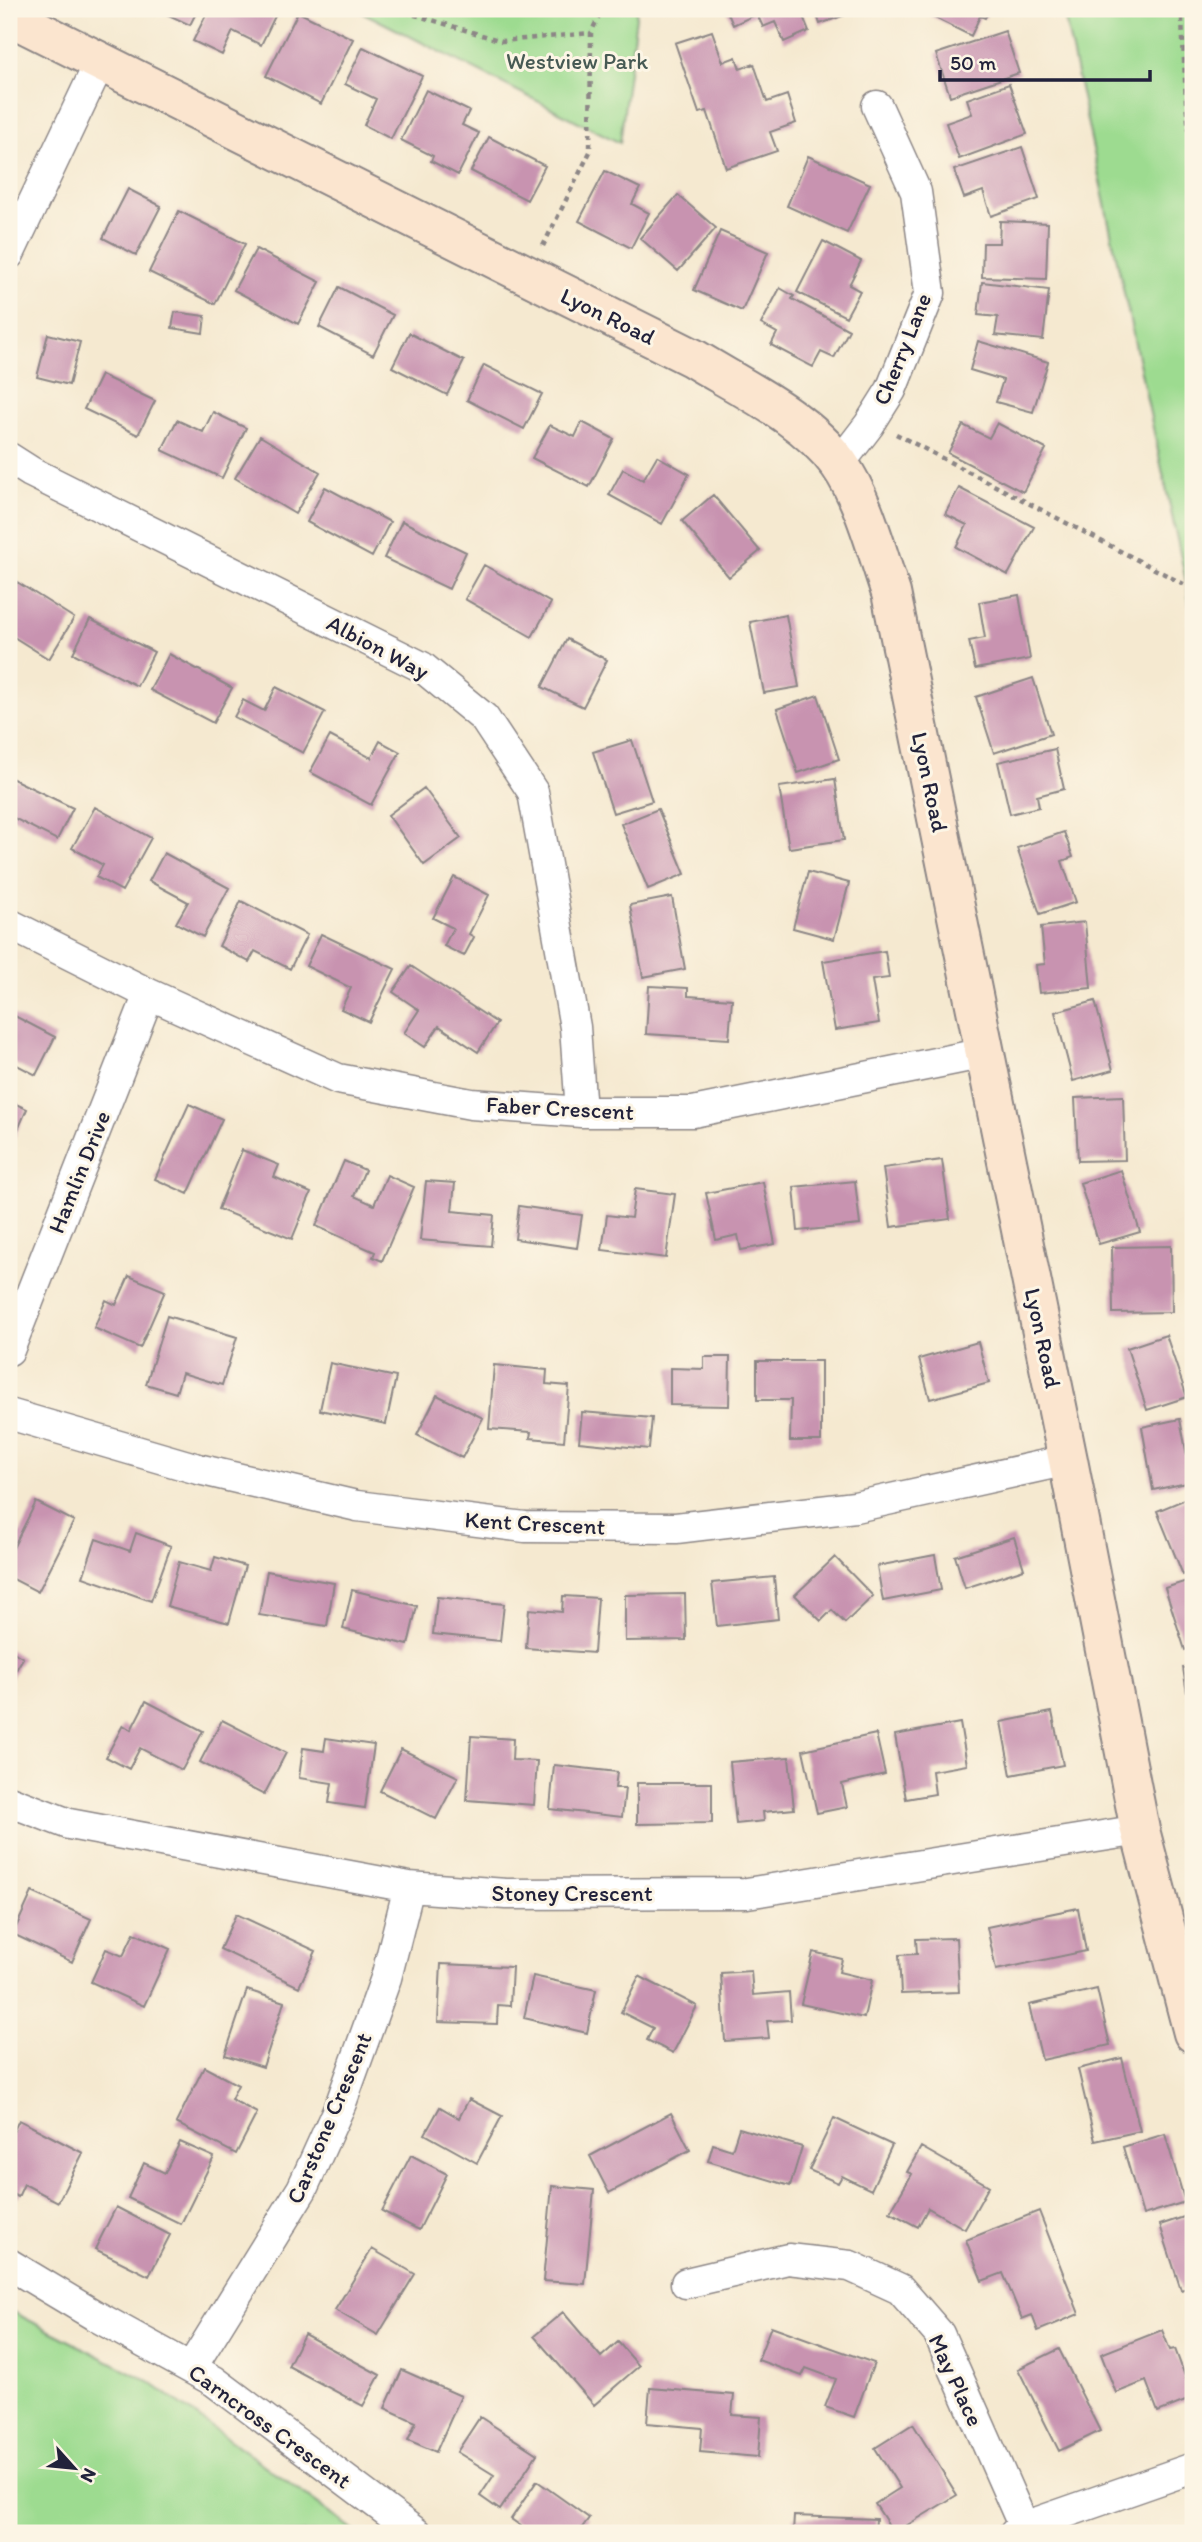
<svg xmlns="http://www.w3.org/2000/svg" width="1202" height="2542" font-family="Itim,sans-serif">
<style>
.green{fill:#9ddb90;stroke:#607e66;stroke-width:2}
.building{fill:#c893b0}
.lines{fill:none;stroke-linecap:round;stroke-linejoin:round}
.street-casing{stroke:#8c8686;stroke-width:33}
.secondary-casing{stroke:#8c8686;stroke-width:42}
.path{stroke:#8c8686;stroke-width:4.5;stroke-dasharray:5 5;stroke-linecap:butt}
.street{stroke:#fff;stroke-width:30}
.secondary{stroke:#fbe5cf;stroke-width:38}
.labels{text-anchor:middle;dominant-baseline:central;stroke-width:6;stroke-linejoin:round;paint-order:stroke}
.park-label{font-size:23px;fill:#475a54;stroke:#fcf5e5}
.street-label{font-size:23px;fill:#22223b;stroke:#fcf5e5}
</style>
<rect width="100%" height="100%" fill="#fcf5e5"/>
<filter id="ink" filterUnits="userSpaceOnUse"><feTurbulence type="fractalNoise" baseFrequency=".0143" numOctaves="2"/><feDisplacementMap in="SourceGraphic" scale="14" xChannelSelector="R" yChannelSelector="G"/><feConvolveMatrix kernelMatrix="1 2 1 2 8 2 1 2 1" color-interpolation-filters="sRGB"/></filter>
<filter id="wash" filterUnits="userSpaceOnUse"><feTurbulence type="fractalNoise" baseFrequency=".00686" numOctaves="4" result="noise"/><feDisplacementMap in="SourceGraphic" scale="28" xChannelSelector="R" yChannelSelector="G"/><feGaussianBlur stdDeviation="1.57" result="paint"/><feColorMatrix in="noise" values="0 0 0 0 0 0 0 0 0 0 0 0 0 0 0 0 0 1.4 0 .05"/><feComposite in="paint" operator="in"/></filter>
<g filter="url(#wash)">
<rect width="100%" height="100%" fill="#f5e9d0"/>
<!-- green -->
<path class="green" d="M356 9H637L620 143Z
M1063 9H1193V626L1186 581Z
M9 2310 150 2382 357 2533H9Z"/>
<g id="blocks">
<!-- building -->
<path class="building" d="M156 9H198L190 25Z
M209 9H274L278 10 261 45 233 31 222 55 193 41Z
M726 9H800L809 31 784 42 775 22 763 27 757 14 733 25Z
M815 9H862L820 24Z
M935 9H990L985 18 980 16 971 36 931 16Z
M298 12 353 39 321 104 266 76Z
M712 31 723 62 736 57 740 69 754 64 767 102 787 95 796 123 770 132 777 151 726 168 707 111 699 113 675 43Z
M1005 31 1019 73 950 96 936 54Z
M363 47 422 76 391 139 364 125 376 99 345 84Z
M1009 84 1027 134 959 159 946 123 972 114 967 99Z
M426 90 469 111 462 125 479 133 458 175 431 161 433 156 401 140Z
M489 137 545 166 527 200 471 171Z
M1022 147 1039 199 991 216 983 191 964 198 954 170Z
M808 156 870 184 847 233 787 206Z
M605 171 640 188 632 204 649 213 631 248 579 221Z
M128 189 161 206 136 255 103 238Z
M678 195 716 228 678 271 640 238Z
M179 211 245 244 215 304 149 272Z
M1000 221 1048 223 1046 279 982 277 983 243H999Z
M720 231 768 252 742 311 694 290Z
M823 241 861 261 849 285 860 291 846 317 797 292Z
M256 249 320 282 298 324 234 290Z
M982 282 1049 290 1043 340 995 335 998 317 978 315Z
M339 287 393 315 373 355 319 327Z
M780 288 794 296 792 299 849 330 834 358 821 352 813 367 771 345 777 333 761 324Z
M175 312 205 316 203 333 172 328Z
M409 333 464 361 447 395 392 367Z
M48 334 80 342 69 385 37 377Z
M978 341 1048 362 1033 412 996 402 1003 380 970 370Z
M484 365 542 394 524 429 467 400Z
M101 375 155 401 138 435 84 409Z
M213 412 246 428 222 478 162 450 177 420 203 432Z
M582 422 614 439 589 487 532 458 550 425 575 437Z
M997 423 1046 449 1023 492 948 453 963 425 989 438Z
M260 436 320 472 295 514 235 478Z
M657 456 689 474 662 524 609 495 623 469 643 480Z
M325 487 390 522 372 557 307 522Z
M959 488 1034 527 1008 575 956 547 967 525 945 514Z
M713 495 760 551 729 577 682 521Z
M402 521 466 552 449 589 384 558Z
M484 565 551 603 532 637 465 599Z
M17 582 74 618 49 659 9 634V595Z
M1019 595 1030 659 975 669 969 641 985 638 979 602Z
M786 615 799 687 764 693 750 622Z
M90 619 154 652 137 686 73 653Z
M567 639 607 660 583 707 542 687Z
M169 654 232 688 213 723 150 690Z
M1033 678 1051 734 994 753 976 697Z
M276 687 325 712 303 753 234 717 243 700 264 711Z
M818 695 839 759 798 773 777 709Z
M330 736 371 758 380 741 400 752 371 805 310 772Z
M632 740 652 801 613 813 593 752Z
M1055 749 1064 789 1037 796 1039 807 1010 814 998 762Z
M9 777 73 808 57 840 12 817 9 823Z
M835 779 844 840 789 848 779 787Z
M424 788 461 838 424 865 388 815Z
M95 807 151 838 122 891 96 877 103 865 72 848Z
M658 809 685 874 648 889 621 824Z
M1064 832 1073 857 1062 861 1076 902 1040 914 1017 848Z
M164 853 229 888 203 937 176 923 188 902 149 881Z
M808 872 849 883 834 939 793 928Z
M454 877 489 895 469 934 474 937 464 956 444 946 453 928 433 918Z
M672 897 685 969 643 977 630 905Z
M241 901 307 935 290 969 255 951 249 962 219 946Z
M1085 922 1091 988 1039 993 1036 965 1045 964 1041 927Z
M321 934 395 969 369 1022 341 1009 351 988 306 966Z
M885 951 889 978 872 980 879 1023 835 1030 823 961Z
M411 966 497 1023 478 1052 439 1026 425 1047 404 1033 419 1010 393 992Z
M649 986 688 988V996L732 999 729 1039 646 1034Z
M1095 1001 1113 1070 1073 1081 1055 1012Z
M9 1013 55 1037 36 1075 9 1061Z
M1123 1096 1125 1160 1078 1161 1075 1098Z
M9 1101 27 1109 9 1150Z
M189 1104 222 1119 188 1194 155 1179Z
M242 1150 279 1165 274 1177 311 1193 292 1239 218 1209Z
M942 1160 950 1219 891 1227 883 1168Z
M344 1161 365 1170 354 1196 374 1205 387 1175 414 1187 382 1261 373 1257 375 1252 316 1226Z
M1121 1170 1140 1232 1099 1244 1080 1183Z
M426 1181 455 1183 452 1211 494 1215 491 1246 420 1240Z
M855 1181 860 1225 798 1231 794 1187Z
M763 1182 775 1244 741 1250 738 1235 716 1240 706 1193Z
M635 1189 675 1194 666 1258 602 1250 607 1215 631 1218Z
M519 1206 582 1215 577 1248 515 1239Z
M1171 1246 1172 1312 1113 1313 1112 1247Z
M129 1276 165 1291 140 1348 94 1328 106 1300 116 1305Z
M167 1316 237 1337 222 1385 182 1373 176 1393 146 1384Z
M1166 1335 1187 1397 1147 1410 1127 1348Z
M978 1342 989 1383 930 1399 919 1359Z
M704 1357H730L729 1406 670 1405V1368L704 1369Z
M757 1361H821V1441H790L791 1400H757Z
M330 1363 396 1377 386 1424 320 1410Z
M494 1365 547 1370 546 1384 569 1386 564 1441 530 1438 531 1432 489 1429Z
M437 1395 483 1418 462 1458 417 1435Z
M582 1412 652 1418 649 1449 579 1442Z
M1180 1419 1192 1482 1153 1490 1142 1427Z
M1193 1496V1571L1183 1575 1157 1511Z
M36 1502 74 1521 38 1592 9 1577V1556Z
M136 1533 171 1546 151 1601 83 1577 96 1539 130 1551Z
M1014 1537 1024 1569 965 1588 955 1556Z
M935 1555 941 1590 883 1601 877 1566Z
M215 1557 245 1566 229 1623 167 1606 179 1562 211 1571Z
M835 1557 873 1596 845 1623 832 1610 821 1621 795 1595Z
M267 1571 334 1583 327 1626 259 1615Z
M774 1577 778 1619 717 1626 712 1583Z
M1193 1579V1647L1185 1650 1165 1588Z
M352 1590 417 1606 408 1645 343 1629Z
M685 1594 686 1640 625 1641V1595Z
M563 1596 598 1598 594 1653 526 1648 529 1609 562 1612Z
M437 1597 504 1604 500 1641 433 1634Z
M9 1649 23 1658 9 1682Z
M1193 1667V1725H1192L1183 1668Z
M146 1701 203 1731 182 1770 140 1748 129 1769 106 1757 123 1725 131 1730Z
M1052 1712 1063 1765 1011 1775 1001 1722Z
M222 1720 286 1753 264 1795 200 1762Z
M960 1723 967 1765 932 1771 935 1794 906 1799 895 1735Z
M876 1734 885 1774 842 1784 847 1807 817 1813 803 1750Z
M471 1736 513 1739 512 1760 537 1761 534 1805 467 1800Z
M326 1738 374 1745 365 1808 329 1803 332 1783 299 1778 303 1748 324 1751Z
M401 1749 458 1777 436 1819 380 1791Z
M789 1757 794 1809 763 1812 764 1821 736 1824 730 1762Z
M554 1765 617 1772 615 1788H625L622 1817 550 1809Z
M637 1783H712V1823L637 1824Z
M32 1892 91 1919 72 1962 13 1934Z
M1078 1908 1086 1951 996 1970 987 1927Z
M236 1914 316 1951 299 1987 220 1949Z
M134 1933 170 1949 144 2006 91 1982 106 1949 123 1956Z
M956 1938 959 1992 901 1994 899 1955 917 1954 916 1939Z
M813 1952 842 1959 839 1972 872 1980 864 2018 801 2004Z
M441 1964 512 1967 510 2006 498 2005 497 2024 438 2022Z
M751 1971 753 1995 789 1992 791 2020 767 2021 769 2038 725 2041 721 1973Z
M533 1976 596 1990 587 2033 524 2018Z
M639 1976 697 2006 673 2053 647 2040 653 2028 621 2012Z
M1097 1989 1110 2045 1042 2060 1029 2005Z
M247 1990 284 2002 263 2067 225 2055Z
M1122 2058 1140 2131 1095 2141 1078 2069Z
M204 2067 238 2085 231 2099 257 2113 236 2154 176 2123Z
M469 2099 502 2116 477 2163 425 2134 440 2107 459 2118Z
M671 2113 690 2150 609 2193 590 2156Z
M834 2118 892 2145 871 2190 842 2176 838 2183 809 2170Z
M19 2120 83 2153 58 2202 24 2184 18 2197 9 2192V2140Z
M739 2128 802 2147 790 2186 708 2161 713 2144 732 2150Z
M1165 2134 1185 2202 1143 2215 1123 2147Z
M180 2142 214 2157 181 2224 128 2198 144 2163 165 2173Z
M921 2147 989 2186 965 2229 928 2208 918 2227 890 2212 912 2174 907 2172Z
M411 2155 447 2174 419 2230 382 2211Z
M552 2186 594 2190 585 2284 543 2281Z
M116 2207 170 2235 149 2276 95 2249Z
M1039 2211 1079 2314 1038 2331 1032 2315 1022 2319 1003 2273 982 2281 966 2240Z
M1193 2214V2286L1181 2290 1160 2225Z
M372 2249 415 2274 378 2335 335 2310Z
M563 2312 601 2357 618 2342 639 2366 594 2405 534 2336Z
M771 2326 874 2363 854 2417 825 2407 836 2379 806 2368 802 2376 758 2360Z
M1162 2330 1170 2350 1175 2349 1193 2398 1158 2412 1146 2381 1116 2393 1101 2354Z
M304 2334 380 2375 363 2406 288 2366Z
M1059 2349 1100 2431 1059 2451 1018 2369Z
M402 2370 461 2396 436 2452 408 2440 416 2422 385 2408Z
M650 2388 734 2395 732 2415 761 2417 758 2457 700 2452 702 2428 647 2423Z
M480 2417 537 2454 500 2510 480 2496 494 2475 457 2452Z
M913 2424 957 2495 894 2533 875 2504 900 2488 875 2448Z
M537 2481 589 2518 578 2533H531L511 2519Z
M794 2516 876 2519 875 2533H793Z"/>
</g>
</g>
<g filter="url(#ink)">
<use href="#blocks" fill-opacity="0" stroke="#8c8686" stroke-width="2"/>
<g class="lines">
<!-- street casing -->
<g class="street-casing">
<path id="street" d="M9 254 100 62
M9 458 31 472 422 667 484 718 533 792 575 1027 581 1112
M839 464 869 425 891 390 930 293 916 192 877 106
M9 924 149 994 338 1079 471 1104 581 1112H693L985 1053
M9 1350 149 994
M9 1414 198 1469 357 1506 525 1527 676 1528 855 1507 1068 1460
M9 1801 69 1824 409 1887 506 1894 747 1893 1140 1830
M9 2264 94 2315 214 2381 416 2533
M686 2283 788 2259 850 2266 900 2289 939 2334 1024 2527
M191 2368 302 2189 341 2103 386 1978 409 1887
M1015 2533 1024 2527 1193 2468"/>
</g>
<!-- secondary casing -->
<g class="secondary-casing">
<path id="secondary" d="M9 16 693 358C742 388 805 417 839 464 864 499 877 553 891 593L1068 1460 1140 1830 1193 2033"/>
</g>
<!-- path -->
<path class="path" d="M395 9 502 41 591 33
M1177 9 1182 19 1186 102 1193 168
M543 246 590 152 591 33 602 9
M896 434 1193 589"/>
<!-- street -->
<use href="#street" class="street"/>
<!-- secondary -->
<use href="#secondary" class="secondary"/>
</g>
</g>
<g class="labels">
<!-- park labels -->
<g class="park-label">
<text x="577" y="61">Westview Park</text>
</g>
<!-- street labels -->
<g class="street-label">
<text transform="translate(608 316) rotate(26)">Lyon Road</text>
<text transform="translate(902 349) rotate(-68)">Cherry Lane</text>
<text transform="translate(378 647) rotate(28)">Albion Way</text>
<text transform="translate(930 782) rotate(78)">Lyon Road</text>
<text transform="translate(560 1108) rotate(3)">Faber Crescent</text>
<text transform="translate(79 1172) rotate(-68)">Hamlin Drive</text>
<text transform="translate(1043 1338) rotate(78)">Lyon Road</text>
<text transform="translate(535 1523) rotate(3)">Kent Crescent</text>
<text x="572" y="1893">Stoney Crescent</text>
<text transform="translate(329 2118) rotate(-67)">Carstone Crescent</text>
<text transform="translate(956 2380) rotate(65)">May Place</text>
<text transform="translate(270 2426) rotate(36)">Carncross Crescent</text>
</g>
</g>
<!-- margin -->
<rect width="1202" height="2542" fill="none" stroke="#fcf5e5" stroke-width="35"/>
<!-- north arrow -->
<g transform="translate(74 2468) rotate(117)" stroke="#fcf5e5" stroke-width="5" paint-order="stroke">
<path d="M0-5L12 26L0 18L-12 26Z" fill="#22223b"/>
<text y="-10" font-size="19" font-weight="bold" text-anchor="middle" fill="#22223b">N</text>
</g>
<!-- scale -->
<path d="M940 70v10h210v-10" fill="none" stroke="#22223b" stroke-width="3.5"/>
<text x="950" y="70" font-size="21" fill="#22223b" stroke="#fcf5e5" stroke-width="5" paint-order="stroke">50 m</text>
</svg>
